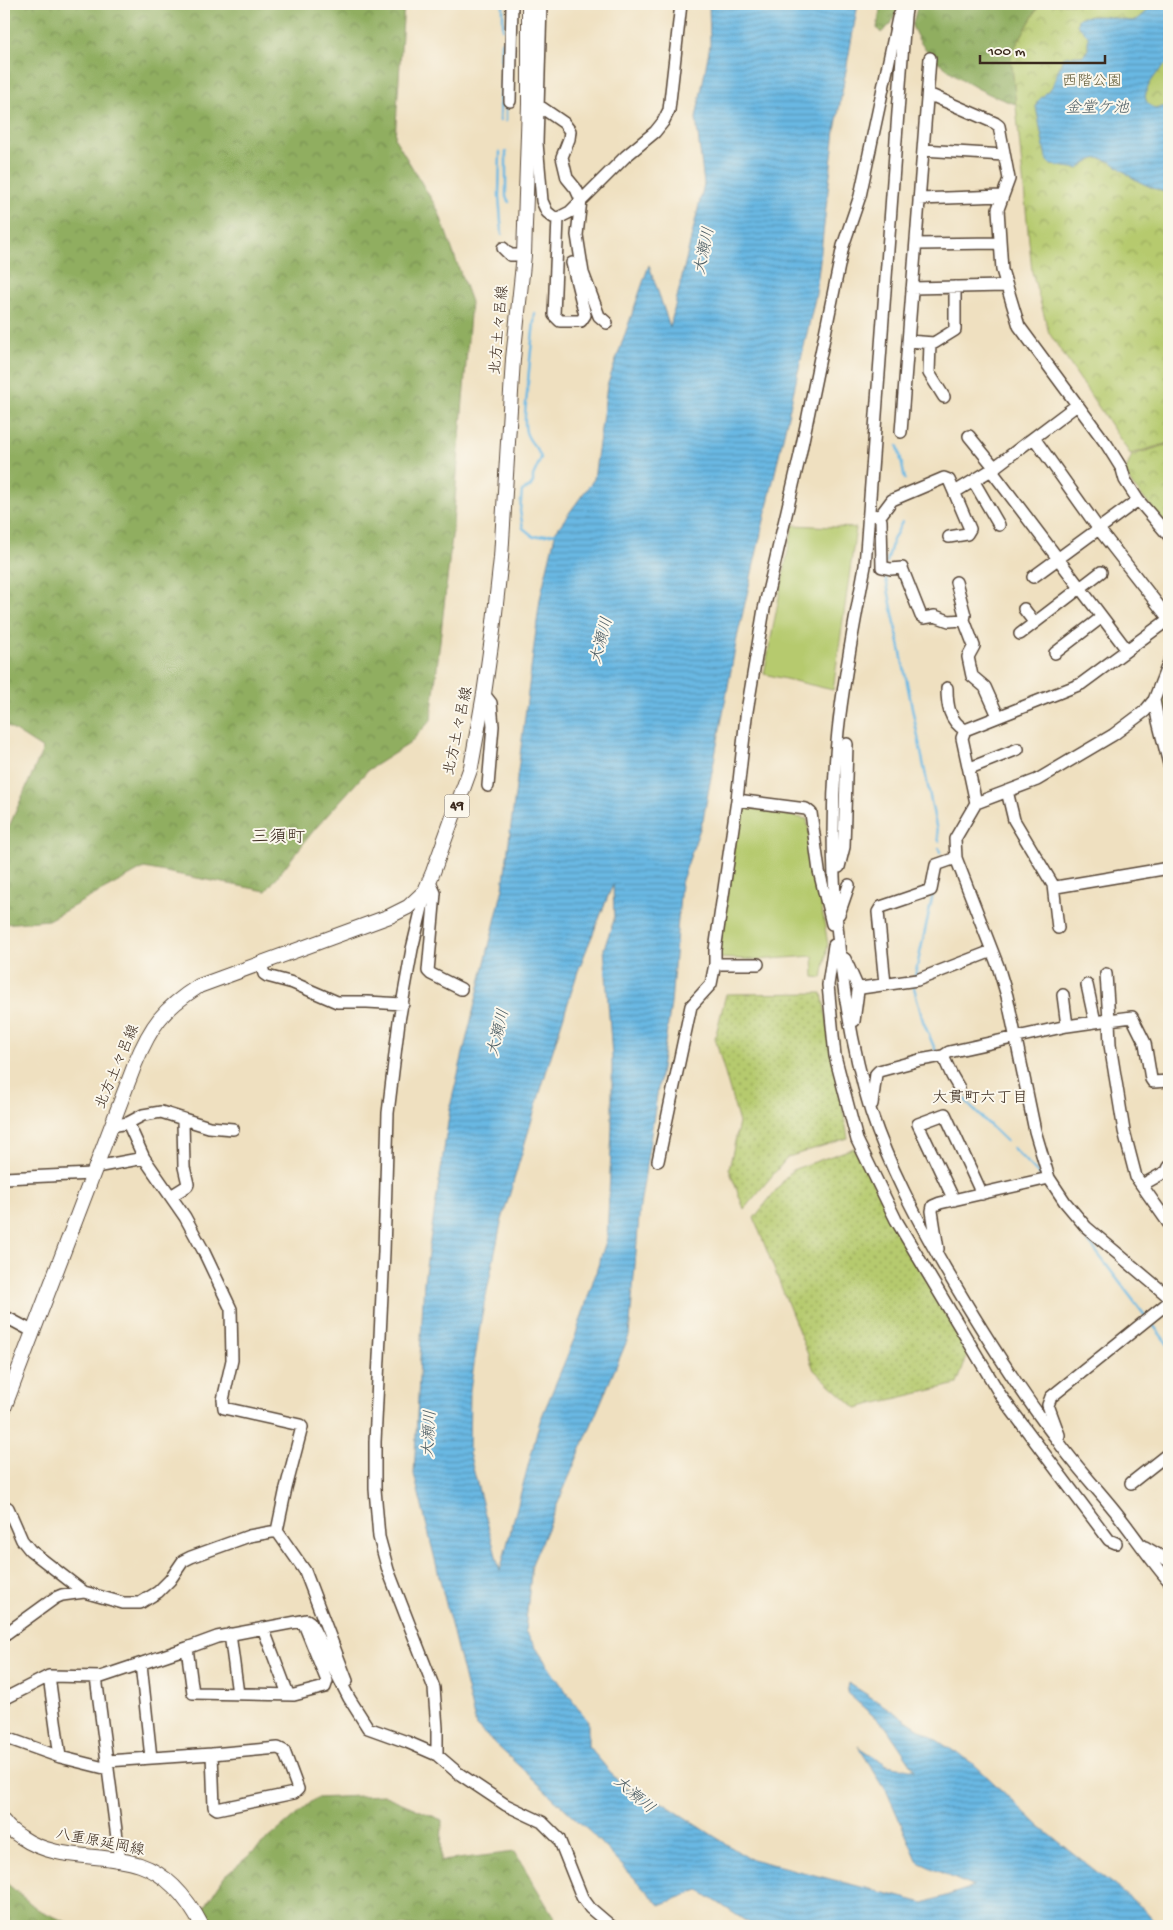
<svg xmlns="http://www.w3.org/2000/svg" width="1173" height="1930" font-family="'Gochi Hand','Klee One',sans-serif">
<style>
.grass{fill:url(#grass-dots);stroke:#787a46}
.forest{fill:url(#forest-crowns);stroke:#666c40}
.park{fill:url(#park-crowns);stroke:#787a46}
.garden{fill:#b6ca6e;stroke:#787a46}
.water{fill:url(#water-rules);stroke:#527180;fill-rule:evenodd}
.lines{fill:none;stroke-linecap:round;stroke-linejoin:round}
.stream{stroke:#69b8e3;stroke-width:2.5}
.minor-casing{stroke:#564536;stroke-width:14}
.major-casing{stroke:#564536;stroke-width:16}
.minor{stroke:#fff;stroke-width:11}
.major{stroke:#fff;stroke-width:14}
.labels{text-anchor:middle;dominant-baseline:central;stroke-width:4;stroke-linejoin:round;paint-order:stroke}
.shield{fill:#fbf7ec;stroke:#75685c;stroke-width:1}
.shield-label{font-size:14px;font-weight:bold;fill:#3b2a1e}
.park-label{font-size:15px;fill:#605a36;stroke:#fbf7ec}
.street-label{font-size:15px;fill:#3b2a1e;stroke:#fbf7ec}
.water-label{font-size:16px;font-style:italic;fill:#4b5c63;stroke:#fbf7ec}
.neighbourhood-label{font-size:16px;fill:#3b2a1e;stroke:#fbf7ec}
.quarter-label{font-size:18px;fill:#3b2a1e;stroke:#fbf7ec}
</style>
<defs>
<pattern id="grass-dots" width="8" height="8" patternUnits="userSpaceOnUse" patternTransform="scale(1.25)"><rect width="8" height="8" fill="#b6ca6e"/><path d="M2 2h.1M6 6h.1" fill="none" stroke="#95a45a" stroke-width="1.8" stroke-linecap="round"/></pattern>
<pattern id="forest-crowns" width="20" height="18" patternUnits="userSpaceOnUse" patternTransform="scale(1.25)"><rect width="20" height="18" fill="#90ae61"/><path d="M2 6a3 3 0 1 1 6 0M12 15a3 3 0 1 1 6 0" fill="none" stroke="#778e4f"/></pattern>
<pattern id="park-crowns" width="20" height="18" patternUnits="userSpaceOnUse" patternTransform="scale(1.25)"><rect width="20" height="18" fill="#b6ca6e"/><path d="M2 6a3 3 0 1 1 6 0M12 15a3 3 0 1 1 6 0" fill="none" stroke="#95a45a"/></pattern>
<pattern id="water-rules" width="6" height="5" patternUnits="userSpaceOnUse" patternTransform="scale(1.25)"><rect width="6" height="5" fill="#69b8e3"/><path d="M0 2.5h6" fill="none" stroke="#5896b7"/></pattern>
</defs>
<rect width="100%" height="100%" fill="#fbf7ec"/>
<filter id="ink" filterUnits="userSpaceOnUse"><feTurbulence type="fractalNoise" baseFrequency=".02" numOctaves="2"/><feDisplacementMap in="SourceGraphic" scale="10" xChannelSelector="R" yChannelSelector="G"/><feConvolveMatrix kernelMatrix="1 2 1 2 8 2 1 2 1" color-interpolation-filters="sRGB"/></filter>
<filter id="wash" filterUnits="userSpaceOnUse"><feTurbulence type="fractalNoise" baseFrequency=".0096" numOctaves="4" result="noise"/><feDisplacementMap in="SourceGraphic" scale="20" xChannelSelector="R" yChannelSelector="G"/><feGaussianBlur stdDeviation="1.12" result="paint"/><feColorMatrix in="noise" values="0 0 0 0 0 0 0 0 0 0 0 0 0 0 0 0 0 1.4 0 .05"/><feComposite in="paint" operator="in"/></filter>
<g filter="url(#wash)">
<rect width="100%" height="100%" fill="#efe0c0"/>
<!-- grass -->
<path class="grass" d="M822 993 848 1138 788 1157 744 1209 729 1169 739 1123 715 1038 726 994Z
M854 1148 968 1354 957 1384 856 1408 814 1370 754 1218 792 1170Z"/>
<!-- forest -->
<path class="forest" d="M4 4H404L395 139 438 210 471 302 452 536 431 720 409 744 368 770 314 830 266 891 144 868 48 920 4 924V838L43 749 4 724Z
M881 4H900L891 24 881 33 877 28Z
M918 4H1040L1011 54 1016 104C984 95 944 72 923 46 918 40 915 32 912 26Z
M383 1795 442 1820 441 1861 515 1852 559 1926H192L225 1876 316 1798Z
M4 1881 37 1909 75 1926H4Z"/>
<!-- park -->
<path class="park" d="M1040 4H1169V443L1130 454 1049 333 1032 272 1011 54Z
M1169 444V526L1165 523 1132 485 1125 472 1132 455Z
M1169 675V750L1167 745 1163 708Z"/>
<!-- garden -->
<path class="garden" d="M793 525 856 528 833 690 764 674Z
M740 806 807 819 828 945 822 978 814 977 813 956 756 960 718 958Z"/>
<!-- water -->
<path class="water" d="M709 4H858L835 131 816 294 737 638 703 820 681 883 671 1004 640 1206 629 1336 532 1564 525 1631 554 1675 588 1721V1746L624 1788 658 1800 748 1858 924 1903 973 1887 918 1862 887 1792 858 1746 887 1765 915 1770 886 1727 847 1693 849 1683 975 1765 1040 1827 1144 1909 1159 1926H753L699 1890 660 1905 591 1833 476 1726 414 1474 424 1280 451 1103 503 888 540 599 556 531 594 479 607 386 649 265 670 327 704 184 696 118 710 45ZM613 884 614 920 604 948 612 1056V1129L607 1238 575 1337 540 1421 500 1571 469 1453 470 1390 481 1320 501 1223 551 1056 578 971Z
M1153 4H1169V62C1161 67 1142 89 1146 100 1147 103 1152 107 1155 109L1169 105V194C1158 190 1147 186 1136 180 1116 168 1103 145 1079 169L1051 165 1046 158 1036 107 1037 102 1052 87 1063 58 1066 56H1082L1088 51V36L1077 25 1078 19 1081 17C1090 17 1100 15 1109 17 1134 21 1134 27 1153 4Z"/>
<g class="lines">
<!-- stream -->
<path class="stream" d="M503 29V4
M500 121 502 41
M506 121V105
M500 152 499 196 502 234
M506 152V197L509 202
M535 313C532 340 529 367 527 394 526 406 523 420 526 432 529 443 538 447 541 458L533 476V482L530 487 522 491 520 511 523 528 534 537 556 533
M898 446 905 479
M887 562 893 540 902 522
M885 574 939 841
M939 848 940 852
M915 976 933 894
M913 984 923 1021 937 1054
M958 1091 971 1107 1006 1141
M1013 1148 1040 1176
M1044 1183 1146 1317
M1150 1321 1169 1346"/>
</g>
</g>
<g filter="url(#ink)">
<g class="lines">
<!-- minor casing -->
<g class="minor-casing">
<path id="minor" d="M541 4 537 143 542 201 547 212 553 217 558 218 570 212 626 156 655 132 663 122 669 110 681 4
M907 4 905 16 865 566C855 620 844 675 838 731 826 851 836 997 871 1112 889 1167 917 1219 945 1268 980 1328 1016 1386 1058 1441 1074 1464 1093 1484 1111 1506 1131 1530 1148 1557 1169 1581
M927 99 930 58
M510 101 512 4
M535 103 564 123 570 131 569 139 562 157 567 178 576 189 581 200 577 235 583 273 599 316 607 323
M923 150 1004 155
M919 199 1002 196
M558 218 554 315 560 321H581L585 315 572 263
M916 244 1000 243
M503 248 510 255H524
M912 288 1005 286
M908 341 934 343 955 330V287
M930 343 929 373 944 397
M1077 405 991 470 1127 650
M901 432 927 99 933 96 995 123 999 126 1009 179 998 209 1002 270 1019 326 1107 445 1122 469 1125 480 1138 500 1169 536
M969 436 995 468
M1034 438 1098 528 1169 619
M974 482 999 525
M955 492 991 470
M869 515 880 516 881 521 882 567 891 569 902 568 921 616 924 618 935 616 949 621 964 620
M880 516 892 500 944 478 949 480 970 529 967 534 949 537
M1033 577 1138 500
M956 582 965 615 964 620 974 646 968 657 972 676 985 687 998 716
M1024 609 1034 622
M1020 634 1101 572
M1055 653 1102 617
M1169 662 1154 700 1145 711 1113 735 1037 780 976 803 955 839 956 858 998 966 1007 996 1035 1131 1049 1178 1065 1202 1086 1227 1169 1297
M947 688C947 705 949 721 965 730
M484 694 491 703 493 726 488 786
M1154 700 1158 721 1169 764
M970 768 1018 749
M1007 791 1014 820 1053 885 1056 887 1169 868
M737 800 806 809 811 813 819 871 832 924
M976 803 962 738 965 730 1081 684 1169 619
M839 867 844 847 847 744
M429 880 435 893 428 971 431 974 461 989
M1053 885 1058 928
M425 891V895L412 949 399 1021 388 1113 384 1252 375 1442V1489L379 1537 388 1570 434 1688 437 1728V1755
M839 914 849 885
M839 943 834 945 828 985 835 1056 857 1140 896 1220 1001 1396 1109 1540 1116 1543
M842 957 845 959 857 986 861 988
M261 963 264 974 267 976 293 983 337 1002H367L403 1004
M715 964H758
M1106 974 1109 1020 1132 1017 1145 1043 1151 1079 1153 1082 1169 1081
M885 984 878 912 881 907 931 890 936 865 956 858
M1087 985 1095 1022
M1063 995 1067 1026
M854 1021 858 991 861 988 917 980 992 951
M943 1056 952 1076 959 1088
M872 1104 876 1074 879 1071 920 1060 943 1056 949 1052 1067 1026 1109 1020 1110 1045 1124 1131 1136 1177 1169 1224
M128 1123 144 1158
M111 1126 128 1123 143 1115 161 1112 209 1127 233 1129
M658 1161 691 1006 711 984 715 964V950L737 800 746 717 764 609 800 455 843 246 860 196 898 18 901 12
M96 1164 101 1166 144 1158 185 1217 203 1250 231 1309 232 1360 223 1400 224 1408 300 1425 302 1427 286 1488 277 1531 305 1571 347 1681
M4 1178 92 1174
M1142 1185 1167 1171 1169 1167
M171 1196 187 1186 188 1184 184 1167 183 1121
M954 1200 918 1124 945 1114 982 1194
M938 1249 932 1211 933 1206 940 1203 1049 1178
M4 1316 32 1331
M1058 1439 1059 1435 1048 1405 1051 1397 1169 1302
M1131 1483 1169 1453
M4 1506 8 1508 22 1540 30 1550 84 1592 123 1603H140L158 1592 170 1580 183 1561 191 1557 249 1536 277 1531
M1145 1547 1169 1561
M263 1628 288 1694
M230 1634 238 1694
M4 1635 55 1598 62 1595 84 1592
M187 1648 193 1693 294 1695 325 1687 327 1681 304 1624
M141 1664 151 1758
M49 1676 60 1757
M96 1677 120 1861
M4 1699 49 1676 101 1677 187 1648 217 1637 307 1620 310 1622 349 1698 368 1728 407 1742 437 1755 458 1773 506 1805 542 1822 559 1839 582 1897 590 1908 611 1926
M4 1737 60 1757 108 1769
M278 1748 284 1751 298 1789 294 1793 217 1809 214 1807 212 1754Z
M107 1761 212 1754"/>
</g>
<!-- major casing -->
<g class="major-casing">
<path id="major" d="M4 1408 135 1064C151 1025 163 1009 199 986L390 916 408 907 425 891 433 872 471 767 484 694 493 631 501 558 513 359 524 255 529 104V4
M4 1822C8 1829 15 1833 21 1837 57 1862 101 1852 140 1865 169 1875 189 1901 202 1926"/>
</g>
<!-- minor -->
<use href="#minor" class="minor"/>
<!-- major -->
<use href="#major" class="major"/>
</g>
</g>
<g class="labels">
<!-- shield labels -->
<rect class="shield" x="444.5" y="794.5" width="25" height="23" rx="4"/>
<g class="shield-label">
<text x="457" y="806">49</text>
</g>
<!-- park labels -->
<g class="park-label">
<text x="1092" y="82">西階公園</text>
</g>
<!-- street labels -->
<g class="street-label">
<text transform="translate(500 330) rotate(-85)">北方土々呂線</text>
<text transform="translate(459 731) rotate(-78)">北方土々呂線</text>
<text transform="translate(118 1067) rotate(-67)">北方土々呂線</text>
<text transform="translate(100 1843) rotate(11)">八重原延岡線</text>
</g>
<!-- water labels -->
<g class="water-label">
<text x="1097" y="109">金堂ケ池</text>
<text transform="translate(706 251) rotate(-78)">大瀬川</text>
<text transform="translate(603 641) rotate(-75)">大瀬川</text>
<text transform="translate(500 1033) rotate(-76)">大瀬川</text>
<text transform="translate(431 1434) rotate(-87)">大瀬川</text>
<text transform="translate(633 1796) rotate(41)">大瀬川</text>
</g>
<!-- neighbourhood labels -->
<g class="neighbourhood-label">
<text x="980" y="1099">大貫町六丁目</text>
</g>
<!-- quarter labels -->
<g class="quarter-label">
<text x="278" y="838">三須町</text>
</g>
</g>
<!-- margin -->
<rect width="1173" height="1930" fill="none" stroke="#fbf7ec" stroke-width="20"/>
<!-- scale -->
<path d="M980 55v8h125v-8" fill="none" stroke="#3b2a1e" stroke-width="2.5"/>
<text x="988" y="55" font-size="15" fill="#3b2a1e" stroke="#fbf7ec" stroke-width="4" paint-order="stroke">100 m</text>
</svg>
